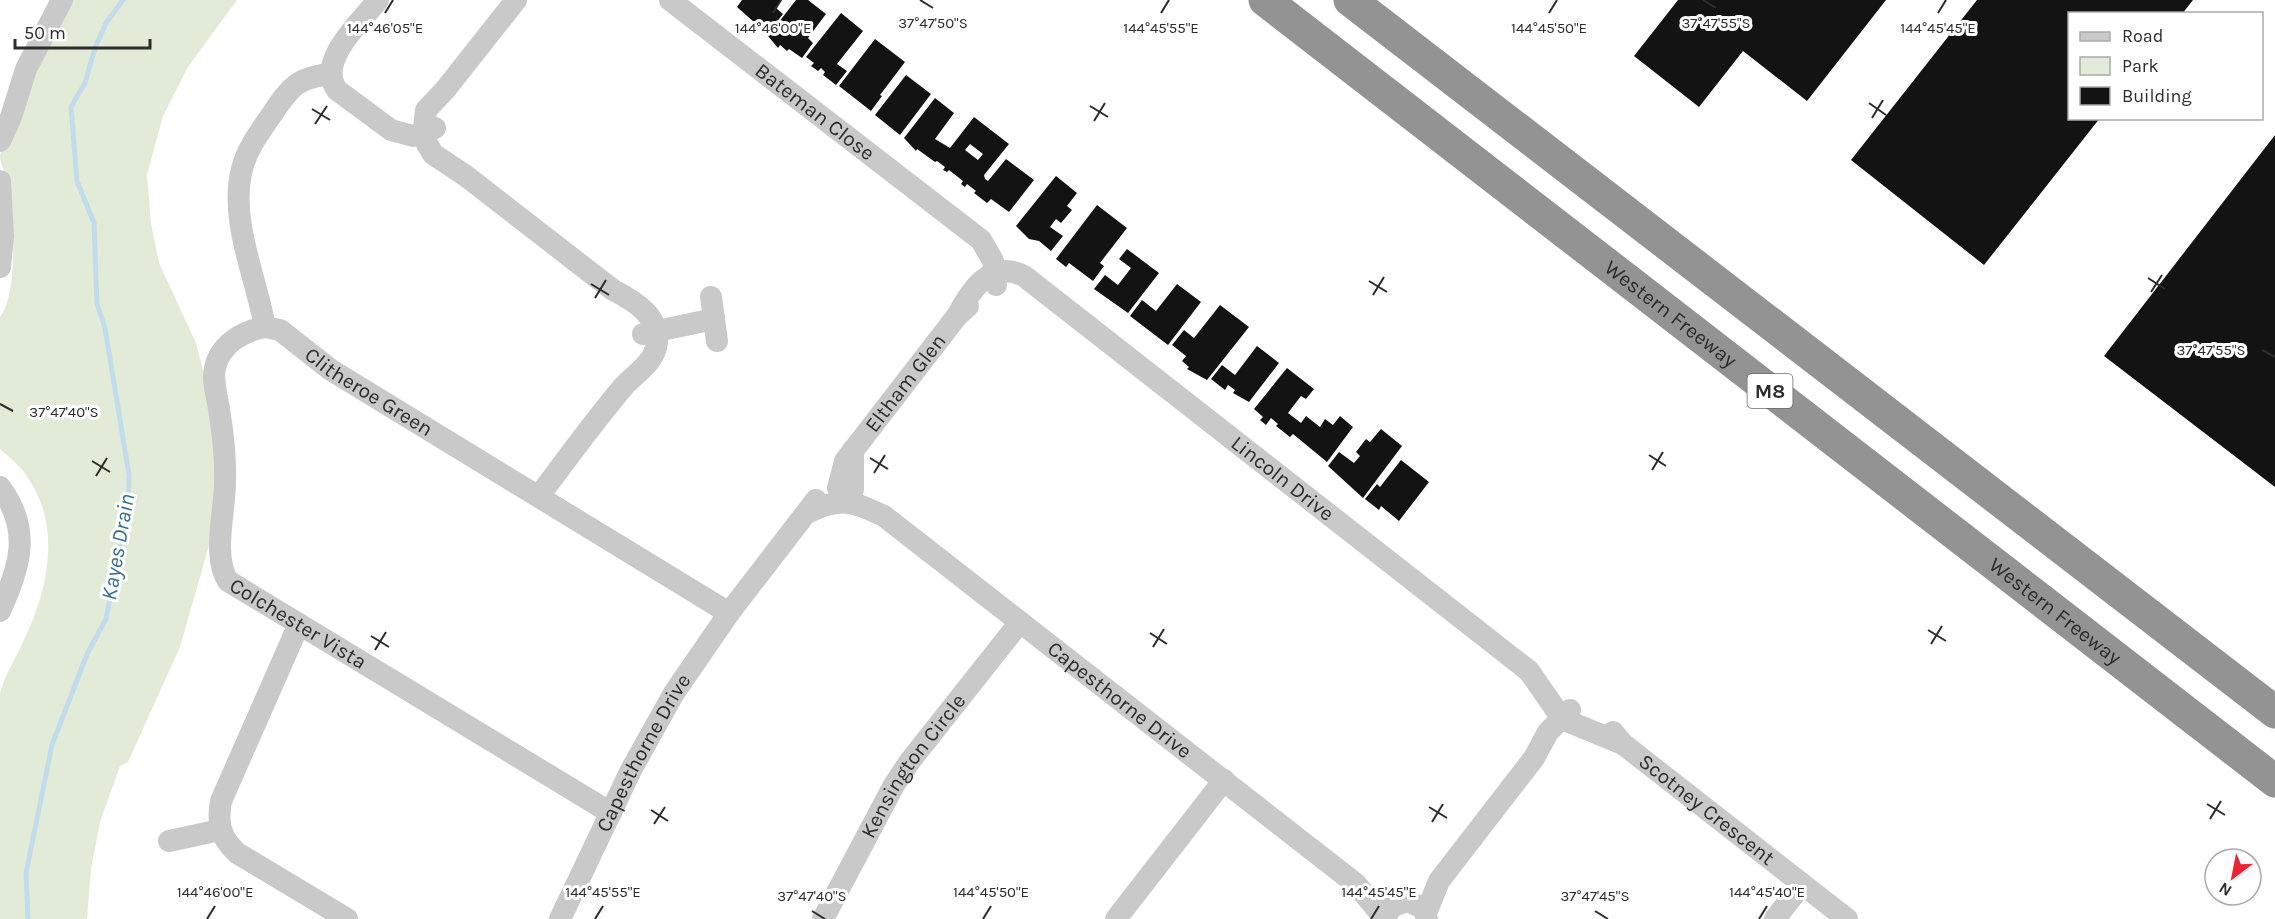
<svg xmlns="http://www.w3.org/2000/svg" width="2275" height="919" font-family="Karla,sans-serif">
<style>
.green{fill:#e2ebd8}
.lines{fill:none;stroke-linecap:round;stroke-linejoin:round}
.stream{stroke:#c3dcec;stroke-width:5}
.building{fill:#131313;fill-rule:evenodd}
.minor{stroke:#c9c9c9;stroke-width:22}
.highway{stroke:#939393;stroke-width:33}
.ticks{fill:none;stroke:#2c2c2c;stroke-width:2}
.labels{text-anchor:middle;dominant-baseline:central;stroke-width:6;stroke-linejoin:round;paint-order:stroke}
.shield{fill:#fff;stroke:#6b6b6b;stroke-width:1.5}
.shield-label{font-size:20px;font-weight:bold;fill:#2c2c2c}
.street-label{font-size:21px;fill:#2c2c2c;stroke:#fff}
.water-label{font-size:22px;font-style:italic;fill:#376e92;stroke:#fff}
.ticks-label{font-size:15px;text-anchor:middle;fill:#2c2c2c;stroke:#fff;stroke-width:6;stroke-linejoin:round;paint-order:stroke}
</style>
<rect width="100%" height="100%" fill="#fff"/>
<!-- green -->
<path class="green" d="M67 0H237L188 67 163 116 147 175 151 223 159 263 196 343 204 374 217 477 210 542 180 647 128 762 120 766 100 822 91 869 87 919H0V693C5 674 15 660 23 642 48 590 63 526 26 475 19 465 9 457 0 449V317C19 292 13 217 9 186 7 174 0 167 0 155L20 103Z"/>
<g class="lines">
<!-- stream -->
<path class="stream" d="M28 919 26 873 52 745 87 654 106 619 128 505 129 475 105 328 97 304 94 223 77 181 71 107 85 83 95 48 106 23 123 0"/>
</g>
<!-- building -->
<path class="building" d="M742 0H782L776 8 783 14 772 28 764 22 762 26 756 21 755 23 737 7Z
M796 0H808L826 14 808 38 813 43 802 58 789 49 787 51 780 45 778 48 768 36Z
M1678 0H1886L1807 101 1743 51 1699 107 1634 56Z
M1977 0H2193L2182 14H2070V118H2100L1984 265 1851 160Z
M841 13 863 31 837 64 847 71 836 85 823 75 825 72 821 68 818 71 811 66 814 63 806 57Z
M875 39 905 62 880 95 882 96 871 111 839 86Z
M906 75 931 94 900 135 875 115Z
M935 98 954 113 935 139 950 148 974 117 1009 144 984 175 985 179 988 181 1006 159 1034 180 1009 212 991 199 987 203 974 193 976 191 967 184 965 187 961 184 963 181 949 170 947 172 943 170 945 167 937 161 935 162 917 149 916 151 904 138ZM970 144 983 154 978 160 965 150Z
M2275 135V487L2104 356Z
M1056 176 1077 193 1067 206 1072 210 1061 223 1056 219 1050 227 1063 236 1051 251 1039 241 1029 239 1016 226Z
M1097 205 1127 228 1100 263 1104 266 1093 281 1069 263 1066 267 1056 259Z
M1127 249 1159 273 1128 313 1094 289 1105 275 1118 285 1131 268 1119 259Z
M1177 284 1201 302 1168 345 1130 316 1142 300 1156 311Z
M1220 305 1249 327 1207 380 1187 369 1189 367 1182 361 1186 356 1172 345 1184 330 1194 338Z
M1257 346 1279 363 1249 402 1233 393 1235 390 1228 385 1225 390 1211 379 1222 365 1235 375Z
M1287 368 1314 389 1306 399 1301 396 1288 413 1301 423 1306 416 1320 427 1325 419 1333 425 1340 416 1353 427 1327 462 1293 434 1290 437 1276 426 1278 424 1271 418 1266 425 1260 420 1263 417 1254 409Z
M1381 429 1402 446 1363 498 1328 466 1339 452 1354 463 1360 456 1356 452 1366 439 1370 442Z
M1401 460 1429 482 1399 521 1381 506 1379 510 1365 499 1377 484 1380 487Z"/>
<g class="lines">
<!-- minor -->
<g class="minor">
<path d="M378 0C361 22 316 61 337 90L391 130 413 136 435 128"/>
<path d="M516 0 445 90 426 110 424 129 427 144 433 154 466 176 613 290C635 301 663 318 656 348 651 365 635 374 624 386 594 421 567 459 539 496"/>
<path id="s1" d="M670 0 981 240 993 261 996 285"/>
<path id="s2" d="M330 74C295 78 290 88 270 117 259 133 247 149 242 169 229 220 256 276 265 327L280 330 331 370 729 613"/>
<path d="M0 141 11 117 26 69 62 0"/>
<path d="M0 181 3 236 0 267"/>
<path d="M711 297 717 341"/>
<path id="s3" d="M957 316C971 290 990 259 1024 276L1529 671 1556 710 1567 721 1623 744"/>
<path id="s4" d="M265 327C243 331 220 344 215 368 212 381 217 396 219 409 223 434 226 457 225 482 225 511 212 557 228 581L611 813"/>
<path d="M643 334 714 319"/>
<path id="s5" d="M853 450V490L844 501 838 488 845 461 957 316 968 306"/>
<path d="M0 487C32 530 20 566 0 611"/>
<path id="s6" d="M809 512C841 497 853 501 884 516L1356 884 1385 919"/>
<path d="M299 624 221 801C217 823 220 837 237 853L347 919"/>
<path id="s7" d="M1613 732 1623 744 1847 919"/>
<path d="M169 841 220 830"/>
<path d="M1426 913 1439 881 1534 758 1548 732 1570 710"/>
<path id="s8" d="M560 919 631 770 674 693 729 613 816 500"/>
<path id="s9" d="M823 919 894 785 910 761 1020 622"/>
<path d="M1116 919 1224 780"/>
<path d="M1385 919 1391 907 1407 901 1423 908 1427 919"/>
<path d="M1775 919 1802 884"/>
</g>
<!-- highway -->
<g class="highway">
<path id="s10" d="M1265 0 2275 781"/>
<path d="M1350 0 2275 712"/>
</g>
</g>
<!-- ticks -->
<path class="ticks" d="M920 0 933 8M1703 0 1716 8M385 13 393 0M773 13 781 0M1161 13 1169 0M1549 13 1557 0M1938 13 1946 0M1869 103 1886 115M1090 106 1108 117M312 109 330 120M1872 118 1883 100M1094 121 1105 103M315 124 327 106M2148 278 2165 289M1369 281 1387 292M591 284 609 295M2151 292 2162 275M1373 295 1384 277M595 298 606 280M2262 350 2275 357M0 404 13 411M1649 455 1666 466M870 458 888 469M92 461 110 472M1652 470 1663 452M874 473 885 455M96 476 107 458M1928 630 1946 641M1150 633 1167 644M371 636 389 647M1931 644 1942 626M1153 647 1164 629M375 650 386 632M2207 804 2225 815M1429 807 1447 818M651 810 668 821M2210 819 2221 801M1432 822 1443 804M654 824 665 807M812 911 825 919M1595 911 1608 919M207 919 215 906M595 919 603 906M983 919 991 906M1371 919 1379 906M1759 919 1767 906"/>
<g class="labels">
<!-- shield labels -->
<rect class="shield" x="1747.5" y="374" width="45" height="34" rx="4.5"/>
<g class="shield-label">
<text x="1770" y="391">M8</text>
</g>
<!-- street labels -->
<g class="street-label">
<text stroke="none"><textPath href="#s1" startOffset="183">Bateman Close</textPath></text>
<text stroke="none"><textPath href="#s10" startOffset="513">Western Freeway</textPath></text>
<text stroke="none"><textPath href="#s5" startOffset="195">Eltham Glen</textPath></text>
<text stroke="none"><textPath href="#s2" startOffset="422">Clitheroe Green</textPath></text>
<text stroke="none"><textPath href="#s3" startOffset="417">Lincoln Drive</textPath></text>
<text stroke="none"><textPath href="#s10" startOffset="999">Western Freeway</textPath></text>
<text stroke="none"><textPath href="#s4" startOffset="366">Colchester Vista</textPath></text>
<text stroke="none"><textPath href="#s6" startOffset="378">Capesthorne Drive</textPath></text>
<text stroke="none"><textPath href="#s8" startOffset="186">Capesthorne Drive</textPath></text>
<text stroke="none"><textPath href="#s9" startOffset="178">Kensington Circle</textPath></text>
<text stroke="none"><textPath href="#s7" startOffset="122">Scotney Crescent</textPath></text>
</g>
<!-- water labels -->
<g class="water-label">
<text transform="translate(118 547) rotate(-80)">Kayes Drain</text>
</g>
</g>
<g class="ticks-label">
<text x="933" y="28">37°47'50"S</text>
<text x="1716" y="28">37°47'55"S</text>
<text x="385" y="33">144°46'05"E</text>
<text x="773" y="33">144°46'00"E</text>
<text x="1161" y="33">144°45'55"E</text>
<text x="1549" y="33">144°45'50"E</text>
<text x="1938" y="33">144°45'45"E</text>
<text x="2211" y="355">37°47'55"S</text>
<text x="64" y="417">37°47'40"S</text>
<text x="215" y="897">144°46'00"E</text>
<text x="603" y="897">144°45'55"E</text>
<text x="991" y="897">144°45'50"E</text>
<text x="1379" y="897">144°45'45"E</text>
<text x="1767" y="897">144°45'40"E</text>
<text x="812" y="901">37°47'40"S</text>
<text x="1595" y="901">37°47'45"S</text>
</g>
<!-- legend -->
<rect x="2068" y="12" width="195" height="108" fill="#ffffff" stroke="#ababab" stroke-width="1.5"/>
<rect x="2080" y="32" width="30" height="9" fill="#c9c9c9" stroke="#ababab" stroke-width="1.5"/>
<text x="2122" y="42" font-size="18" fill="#2c2c2c">Road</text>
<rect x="2080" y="57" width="30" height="18" fill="#e2ebd8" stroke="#ababab" stroke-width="1.5"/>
<text x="2122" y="72" font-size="18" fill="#2c2c2c">Park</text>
<rect x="2080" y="87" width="30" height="18" fill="#131313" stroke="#ababab" stroke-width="1.5"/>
<text x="2122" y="102" font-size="18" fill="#2c2c2c">Building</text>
<!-- north arrow -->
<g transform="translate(2233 877) rotate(212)"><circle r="28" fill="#ffffff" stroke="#ababab" stroke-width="1.5"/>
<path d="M0-4.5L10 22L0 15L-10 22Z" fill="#ee2331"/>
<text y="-9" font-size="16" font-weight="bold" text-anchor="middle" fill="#2c2c2c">N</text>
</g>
<!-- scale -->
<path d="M15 39v9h135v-9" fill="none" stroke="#2c2c2c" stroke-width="3"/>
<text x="24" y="39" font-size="18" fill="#2c2c2c" stroke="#ffffff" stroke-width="4.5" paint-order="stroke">50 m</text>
</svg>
